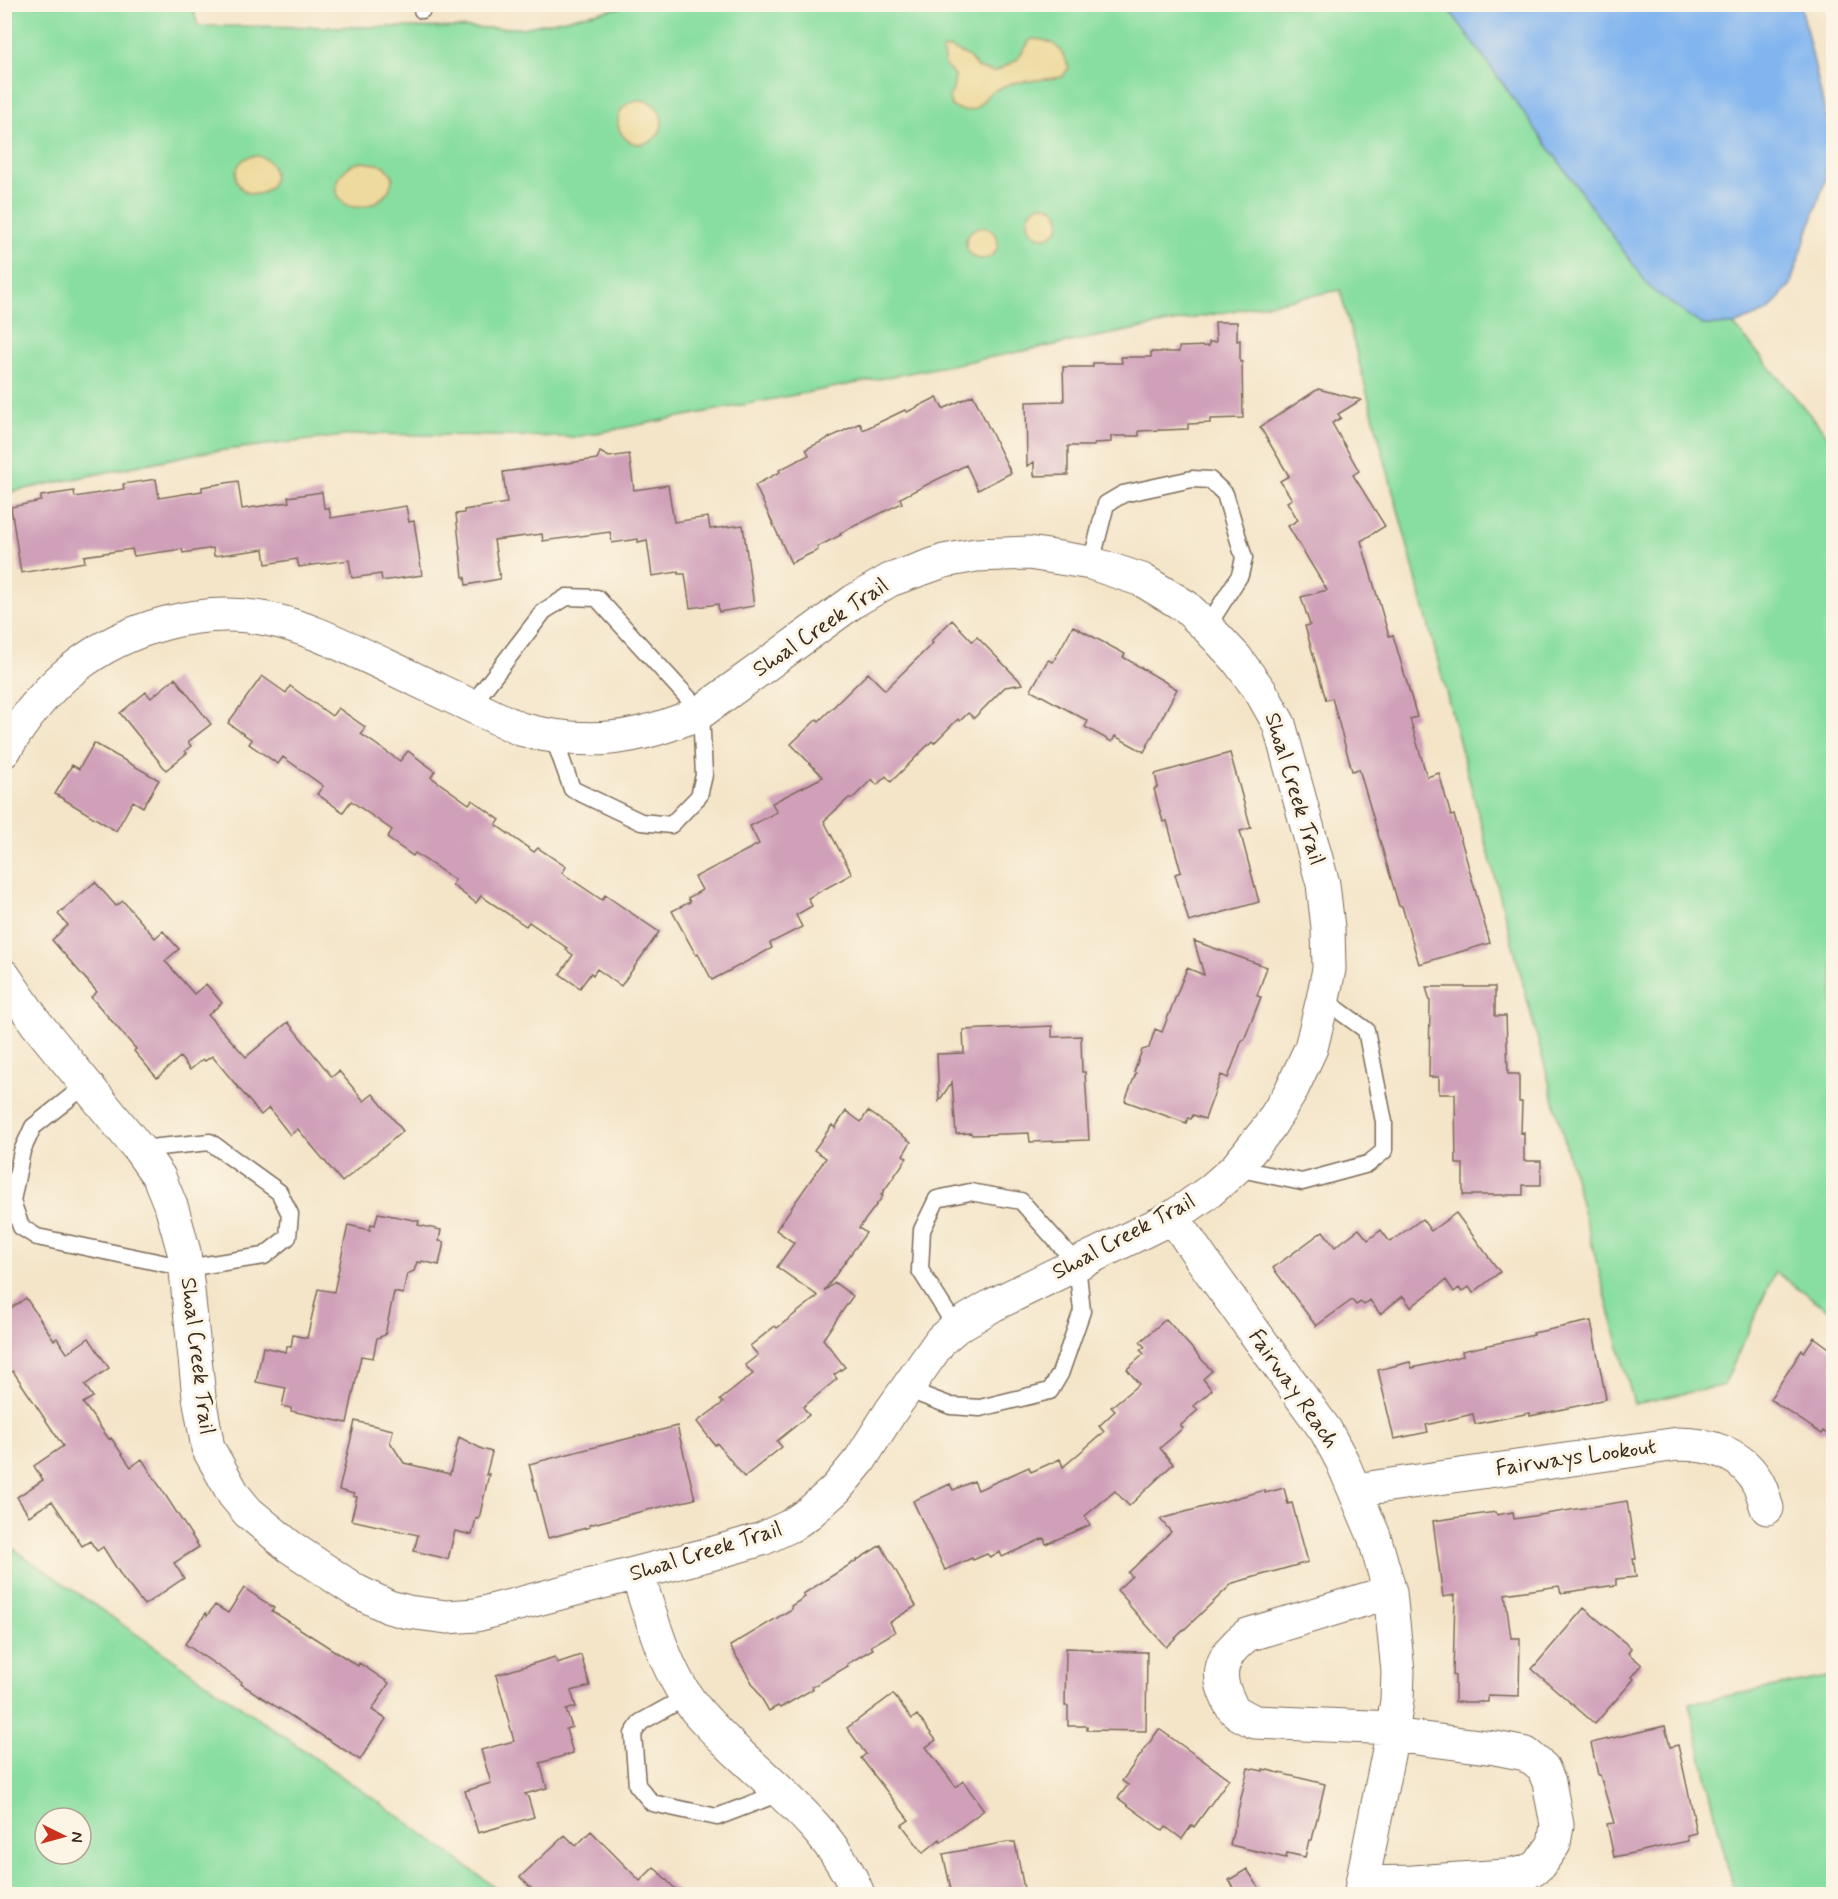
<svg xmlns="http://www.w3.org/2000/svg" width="1838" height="1899" font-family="Mynerve,sans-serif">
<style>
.green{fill:#88dea0;stroke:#62845f;stroke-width:1.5;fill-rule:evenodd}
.sand{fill:#eeda9e;stroke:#94825e;stroke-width:1.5}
.water{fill:#82b5ef;stroke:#5e7086;stroke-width:1.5}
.building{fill:#d0a0b9}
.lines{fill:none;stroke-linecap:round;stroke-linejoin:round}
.service-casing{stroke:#7c6b5a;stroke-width:19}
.minor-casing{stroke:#7c6b5a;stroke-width:35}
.service{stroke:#fff;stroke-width:16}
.minor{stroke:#fff;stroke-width:33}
.labels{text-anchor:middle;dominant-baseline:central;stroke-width:6;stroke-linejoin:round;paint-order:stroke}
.street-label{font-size:22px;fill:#3b2a1e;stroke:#fcf5e5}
</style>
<rect width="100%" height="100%" fill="#fcf5e5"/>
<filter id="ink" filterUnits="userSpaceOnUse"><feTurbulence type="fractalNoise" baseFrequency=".0167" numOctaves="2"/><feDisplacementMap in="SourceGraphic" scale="12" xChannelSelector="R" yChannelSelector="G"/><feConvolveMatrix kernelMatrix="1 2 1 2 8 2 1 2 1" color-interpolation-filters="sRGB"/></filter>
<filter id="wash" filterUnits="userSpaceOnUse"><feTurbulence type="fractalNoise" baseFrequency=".008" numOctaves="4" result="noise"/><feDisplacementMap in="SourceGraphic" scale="24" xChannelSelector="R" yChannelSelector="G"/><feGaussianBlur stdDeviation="1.35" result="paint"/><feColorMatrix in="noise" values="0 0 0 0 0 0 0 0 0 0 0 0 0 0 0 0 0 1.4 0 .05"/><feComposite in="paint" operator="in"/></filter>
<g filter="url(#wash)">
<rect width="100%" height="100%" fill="#f4e5c9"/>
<!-- green -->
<path class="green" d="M638 4 1446 5 1651 289 1702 325H1734L1833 442V1313L1775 1272 1724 1385 1634 1404 1340 290 576 437 360 434 199 453 5 493V5H192L198 26 523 28Z
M5 1543 410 1824 504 1894H5ZM45 1818H81V1854H45Z
M1833 1676V1894H1734L1689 1703Z"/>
<!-- sand -->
<path class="sand" d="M1031 39C1054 39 1062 48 1069 68L1062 77 1012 83 991 92 975 109 964 111 952 107 949 97 953 90 955 76 945 65 942 50 950 48 968 56 978 68 994 72 1017 60Z
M618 122a22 22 0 1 1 44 0a22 22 0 1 1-44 0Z
M236 175a19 19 0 1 1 38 0a19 19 0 1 1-38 0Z
M363 162 384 165 393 176C392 180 391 186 389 190 381 203 356 214 343 202 331 191 338 174 350 166 353 163 359 163 363 162Z
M1028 221a16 16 0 1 1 32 0a16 16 0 1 1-32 0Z
M966 243a16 16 0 1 1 32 0a16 16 0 1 1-32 0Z"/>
<!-- water -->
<path class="water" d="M1446 5H1801L1830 135 1825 181 1790 285 1768 311 1734 325H1702L1651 289Z"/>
<g id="blocks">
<!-- building -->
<path class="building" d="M1215 322H1237V341L1240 340V362H1242L1243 418 1210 419V423L1188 424V429L1139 431V436H1111V442L1095 443 1094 446H1068V475L1034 476V462L1027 466 1026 402 1064 401 1063 367H1093V363H1122L1121 357H1151V352H1179V347L1209 346V342H1216Z
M1318 389 1361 400 1338 414 1341 418 1332 423 1359 471 1353 475 1385 526 1361 541 1389 636 1393 635 1417 717 1410 719 1427 777 1439 773 1451 816 1454 815 1490 943 1419 964 1402 906H1399L1359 769 1352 771 1332 698 1326 700 1305 626 1310 625 1301 597 1327 590 1288 526 1298 520 1287 502 1292 499 1280 481 1289 476 1260 427Z
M973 395 1011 473 978 490 966 465 900 498 902 503 840 533 841 535 817 547 818 550 791 563 755 485 780 472 779 470 809 455 806 449 860 423 863 430 905 410 907 412 937 397 943 409Z
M600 452 609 457 629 454 634 490 668 485 674 522 708 517 710 529 743 525 754 606 719 612 718 604 690 608 685 574H678V572L652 576 647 540 638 542V539L612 543 610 532 543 541 542 534 494 540 500 579 466 585 465 577H463L456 514 464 513V510L507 503 503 472 597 459Z
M156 479 159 498 202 491V487L238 481 242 509 289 502 288 497 322 492 324 508H329L331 518 406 506 409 522 414 521 422 575 382 581 381 574 352 578 349 560 299 567 297 559 266 564 264 549 214 556 213 548 183 553 182 549 134 556 132 549 84 556 85 562 21 573 11 507 41 501V496L74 491 75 497 124 489 123 484Z
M952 620 972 641 977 637 1023 684 1005 687 974 718 968 713 960 721 958 719 934 743 932 741 891 782 886 776 877 785 872 779 853 798H849L824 821 852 874 808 898 812 906 796 915 802 927 770 943 772 948 712 980 698 954 696 955 672 911 690 902 688 898 702 890 695 877 759 844 750 826 777 812 772 803 823 777 791 744 817 719 819 721 868 673 885 690 933 643 931 641Z
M1073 626 1125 654 1123 657 1177 689 1144 752 1115 736 1112 742 1085 727 1088 721 1031 690 1048 660 1053 662Z
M262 676 286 693 290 686 332 716 338 708 365 727 361 734 400 761 408 751 435 771 431 777 469 804 472 800 500 820 496 825 534 852 538 848 566 867 562 873 602 900 605 895 659 932 621 986 597 969 593 975 591 973 580 988 560 974 573 955 566 950 567 948 529 922 526 926 481 896 476 903 452 885 455 880 415 853 413 856 387 838 392 830 351 801 343 812 317 794 323 786 283 757 278 764 249 744 252 740 228 723Z
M175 678 211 724 188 742 191 746 185 751 187 753 166 770 120 713 146 692 151 698Z
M94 743 159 780 143 807 133 801 116 831 55 794 72 765 79 769Z
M1230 753 1251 828 1240 831 1259 902 1189 922 1175 874 1181 872 1167 821 1163 822 1154 789 1158 787 1155 774Z
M95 882 116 906 123 901 155 938 163 931 179 949 165 961 194 994 206 984 222 1003 208 1015 246 1057 288 1022 332 1077 339 1071 364 1101 373 1094 403 1131 342 1182 298 1129 290 1135 269 1108 261 1115 212 1056 205 1061 203 1059 190 1070 180 1057 157 1078 134 1051 136 1049 91 997 97 992 52 940 68 925 58 914Z
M1194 941 1267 967 1257 996 1261 997 1244 1040H1242L1228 1078 1221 1075 1205 1119 1193 1115 1191 1119 1188 1118 1186 1123 1125 1101 1136 1073 1134 1072 1142 1050 1149 1048 1155 1029 1162 1032 1187 968 1204 975Z
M1426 987H1495V1016H1506L1508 1074H1519V1102H1522L1521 1133 1524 1132V1161H1541V1185H1523V1195H1463V1164H1456L1455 1094H1439V1077H1429L1430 1001Z
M1052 1026V1037L1081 1036 1082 1072H1085L1089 1140 1030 1142 1029 1133 972 1135 971 1133 956 1134 952 1082 939 1101 937 1054 964 1053 963 1030Z
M846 1111 861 1122 868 1111 911 1142 903 1155 907 1158 881 1195 883 1196 859 1228 866 1233 824 1291 835 1283 853 1296 823 1339 845 1367 834 1375 837 1379 803 1407 809 1415 777 1441 782 1447 744 1477 717 1443 715 1445 697 1422 723 1403 720 1400 753 1374 745 1365 758 1355 750 1346 775 1326 777 1328 818 1296 777 1267 794 1243 776 1230 826 1158 814 1150 832 1125 835 1128Z
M378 1213 419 1221 418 1225 441 1230 439 1241 444 1242 439 1265 422 1261 421 1263 417 1262 414 1271 407 1274 403 1294 394 1292 385 1335 377 1338 373 1358 361 1356 347 1423 291 1411V1408L282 1406 286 1388 256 1382 263 1347 286 1352 287 1346 291 1347 293 1335 307 1338 318 1289 334 1292 348 1225 370 1230 371 1224 375 1225Z
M1456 1213 1500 1272 1473 1293 1469 1287 1462 1292 1459 1288 1454 1292 1446 1280 1411 1307 1403 1296 1380 1314 1370 1300 1364 1305 1361 1302 1356 1305 1352 1300 1316 1326 1273 1268 1323 1231 1335 1247 1359 1229 1368 1240 1381 1230 1390 1242 1422 1219 1431 1231Z
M26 1298 54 1340 57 1338 67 1353 89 1338 109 1368 85 1385 93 1397 83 1403 109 1439 111 1438 131 1467 142 1459 199 1547 174 1563 184 1578 144 1605 122 1577 103 1547 97 1551 90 1541 82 1546 52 1501 29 1516 17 1497 43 1480 34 1466 63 1446 13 1371 4 1377V1313Z
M1166 1319 1212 1371 1203 1379 1212 1390 1194 1406 1198 1410 1180 1426 1183 1428 1160 1448 1173 1464 1129 1506 1115 1491 1085 1516 1090 1525 1046 1544 1044 1538 1002 1557 1000 1552 990 1557 987 1554 973 1560 972 1558 945 1570 913 1501 950 1484 953 1490 974 1481 978 1490 1029 1467 1031 1472 1060 1459 1063 1467 1104 1432 1099 1426 1115 1411 1111 1407 1139 1384 1127 1369 1144 1354 1140 1350 1145 1347 1140 1342Z
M1591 1321 1606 1399 1592 1402V1403L1530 1416V1413L1475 1424 1473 1414 1426 1425 1428 1432 1394 1439 1378 1370 1410 1362 1412 1368 1463 1356 1462 1351 1534 1335 1533 1333Z
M1814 1337 1833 1351V1438L1823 1431 1822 1434 1770 1399 1802 1350 1804 1352Z
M355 1421 393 1430 390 1442 404 1463 450 1474 459 1437 482 1449 492 1452 486 1475 489 1474 479 1519 476 1518 472 1535 455 1531 448 1559 414 1551 418 1535 351 1520 357 1497 353 1496 354 1494 339 1490Z
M677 1426 695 1499 635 1513 589 1525 590 1527 548 1538 529 1464Z
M1284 1488 1288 1504 1292 1503 1308 1562 1233 1583 1166 1647 1127 1603 1128 1602 1117 1590 1132 1576 1128 1573 1171 1532 1160 1519 1265 1490V1493Z
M1627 1501 1636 1559H1633L1636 1577 1616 1579V1585L1561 1593 1559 1586 1505 1594 1511 1638H1520L1519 1696 1488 1695V1702H1455V1676L1453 1675 1455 1595 1443 1597 1433 1521 1496 1512 1497 1515 1513 1512 1514 1519Z
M881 1545 916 1606 890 1622 895 1632 871 1646 873 1649 847 1664 848 1666 812 1687 813 1689 780 1708 778 1706 769 1711 730 1646 792 1609 791 1606 805 1597 803 1594Z
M244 1588 274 1608 272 1611 358 1666 359 1663 389 1683 372 1710 386 1719 360 1760 241 1684 242 1682 185 1644 206 1613 207 1616 215 1605 228 1613Z
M1584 1608 1631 1648 1628 1653 1642 1665 1632 1677 1634 1679 1595 1724 1532 1669Z
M1066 1648 1093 1649 1092 1651 1147 1652 1146 1731 1087 1730V1726H1068V1706H1065Z
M581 1655 590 1686 571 1691 576 1707 566 1710 572 1727 566 1729 573 1753 540 1763 547 1788 525 1794 528 1797 534 1817 478 1833 465 1791 491 1783 481 1750 514 1741 496 1675 555 1657 557 1663Z
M893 1694 912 1719 917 1715 936 1740 926 1747 956 1787 963 1781 984 1810 941 1842 940 1839 923 1853 902 1825 909 1820 861 1758 866 1754 847 1728Z
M1665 1726 1670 1747 1678 1745 1694 1818H1693L1696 1833 1687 1835 1688 1841 1614 1857 1607 1824 1614 1823 1600 1775H1598L1591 1743Z
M1159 1729 1229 1779 1194 1827 1192 1825 1182 1839 1166 1827 1163 1831 1118 1798 1128 1785 1122 1781Z
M1248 1768 1263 1771V1769L1325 1784 1312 1840H1309L1305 1857 1287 1853 1286 1858 1230 1845Z
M591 1831 640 1881 654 1867 680 1894H537L520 1877 565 1835 576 1846Z
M1007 1842H1015L1025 1894H952L943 1854Z
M1247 1869 1263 1894H1237L1229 1880Z"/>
</g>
</g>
<g filter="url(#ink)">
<use href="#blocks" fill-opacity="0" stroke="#7c6b5a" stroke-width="1.5"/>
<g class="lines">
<!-- service casing -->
<g class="service-casing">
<path id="service" d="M422 10V4
M1091 563 1106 504 1123 494 1192 479 1210 480 1225 494 1244 558 1240 575 1207 627
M471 706 544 611 567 597 597 598 701 712 704 775 699 796 671 825 641 822 572 789 553 736
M87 1084 33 1127 22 1151 12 1201 21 1227 37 1237 186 1268 264 1256 288 1237 290 1214 279 1192 210 1142 139 1149
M1236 1168 1302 1182 1368 1164 1384 1151V1122L1366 1030 1323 999
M906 1389 951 1406 980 1408 1050 1391 1060 1374 1082 1311 1077 1264 1021 1201 970 1192 937 1199 922 1230 920 1270 956 1327
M686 1697 641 1722 633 1734 637 1785 652 1803 717 1817 780 1793"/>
</g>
<!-- minor casing -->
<g class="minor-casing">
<path id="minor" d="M4 751C23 720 45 690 74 668 126 627 201 606 267 619 309 627 346 647 385 665 430 686 475 708 520 729 587 747 639 740 701 712L854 601 890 580 944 561 976 555 1029 553 1091 563 1142 580 1185 606 1207 627 1236 658 1261 692 1279 724 1323 884 1328 928 1329 969 1323 999 1311 1048 1290 1093 1269 1127 1236 1168 1210 1191 1173 1217 993 1305 956 1327 941 1340 891 1411 860 1460 836 1489 809 1513 790 1526 762 1539 714 1553 476 1615 447 1617 408 1612 389 1607 356 1591 289 1546 248 1512 234 1495 208 1448 199 1397 184 1252 172 1209 159 1177 139 1149 36 1023 4 976
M1173 1217 1205 1264 1326 1431 1342 1461 1374 1536 1390 1592 1398 1672 1397 1700 1392 1735 1362 1883 1361 1894
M1355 1490 1678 1444C1711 1444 1744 1454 1759 1485 1763 1492 1764 1501 1767 1508
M637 1574C651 1614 662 1660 686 1696 699 1716 718 1733 735 1750 780 1792 835 1835 858 1894
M1390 1592 1247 1635C1225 1652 1214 1670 1227 1697 1229 1703 1232 1709 1238 1713 1243 1716 1249 1719 1255 1722L1393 1728
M1362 1883 1413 1882 1506 1876 1528 1872 1539 1865 1554 1844 1557 1825 1549 1782 1543 1768 1526 1754 1495 1748 1392 1735"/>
</g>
<!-- service -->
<use href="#service" class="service"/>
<!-- minor -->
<use href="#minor" class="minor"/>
</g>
</g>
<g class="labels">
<!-- street labels -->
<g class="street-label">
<text transform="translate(821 628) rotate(-34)">Shoal Creek Trail</text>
<text transform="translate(1294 789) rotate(73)">Shoal Creek Trail</text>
<text transform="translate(1124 1237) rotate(-28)">Shoal Creek Trail</text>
<text transform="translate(197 1356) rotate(83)">Shoal Creek Trail</text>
<text transform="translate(1293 1389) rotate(55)">Fairway Reach</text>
<text transform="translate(1576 1458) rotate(-8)">Fairways Lookout</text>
<text transform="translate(706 1552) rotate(-17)">Shoal Creek Trail</text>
</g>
</g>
<!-- margin -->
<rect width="1838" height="1899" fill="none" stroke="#fcf5e5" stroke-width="24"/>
<!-- north arrow -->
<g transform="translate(63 1836) rotate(95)"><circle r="28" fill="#fcf5e5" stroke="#afa495" stroke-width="1.5"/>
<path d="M0-4.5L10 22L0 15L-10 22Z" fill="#c8321e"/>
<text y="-9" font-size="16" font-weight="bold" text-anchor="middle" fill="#3b2a1e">N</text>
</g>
</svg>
